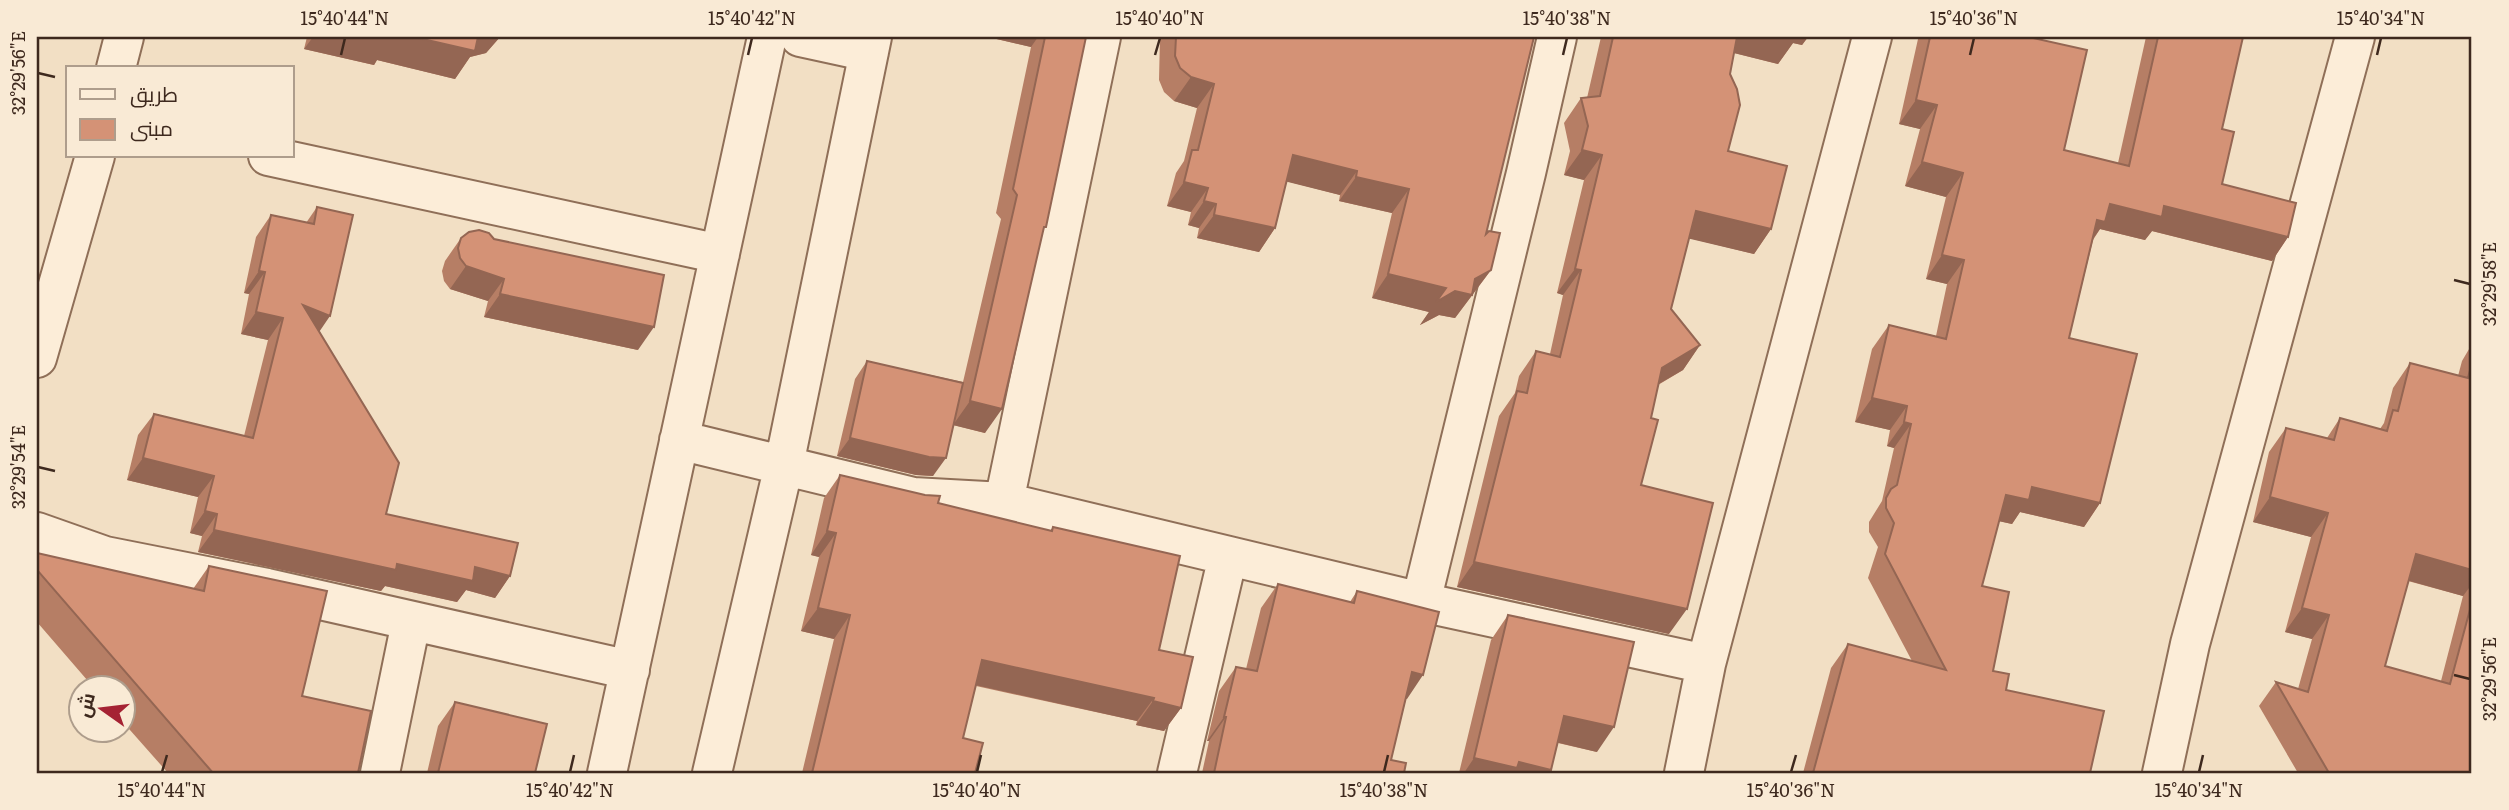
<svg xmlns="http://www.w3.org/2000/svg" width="2509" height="810" font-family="Literata,Cairo,serif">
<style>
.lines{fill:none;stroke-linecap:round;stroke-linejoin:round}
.minor-casing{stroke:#8f6f58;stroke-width:42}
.tertiary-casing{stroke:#8f6f58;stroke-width:42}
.minor{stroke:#fcedd8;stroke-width:38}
.tertiary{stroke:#fcedd8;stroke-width:38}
.wall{fill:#b67e65;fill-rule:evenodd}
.shaded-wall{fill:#946653}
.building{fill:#d49276;stroke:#946653;stroke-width:2}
.ticks{fill:none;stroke:#3e291e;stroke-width:2.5}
.neatline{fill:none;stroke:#3e291e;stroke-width:2.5}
.ticks-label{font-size:18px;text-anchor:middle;fill:#3e291e}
</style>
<rect width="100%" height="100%" fill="#f2dfc4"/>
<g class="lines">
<!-- minor casing -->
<g class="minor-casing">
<path id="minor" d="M800 37 869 52
M268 156 720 254
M679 440 913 497 1004 502 1421 602 1706 664
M1004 502 1101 37
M37 532 105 556 267 588 630 670
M1421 602 1526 173 1557 37
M380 773 411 622
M607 773 767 37
M712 773 784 465 872 37
M1177 773 1228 556
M1684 773 1706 664 1872 37
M2162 773 2190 644 2355 37"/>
</g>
<!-- tertiary casing -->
<g class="tertiary-casing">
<path id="tertiary" d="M116 68 124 37
M37 358 95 156"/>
</g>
<!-- minor -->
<use href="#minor" class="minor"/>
<!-- tertiary -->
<use href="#tertiary" class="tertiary"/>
</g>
<!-- wall -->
<path class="wall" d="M307 37H500L486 53 470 57 455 79 377 60 374 65 304 49Z
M988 37H1086L1042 233 985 433 953 425 933 476 916 475 837 456 855 379 867 361 963 382 1001 219 996 213 1031 47Z
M1160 37H1534L1486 234 1491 270 1455 318 1439 315 1420 325 1429 312 1372 298 1392 213 1339 201 1340 195 1286 181 1275 228 1259 252 1197 238 1199 228 1188 225 1191 212 1167 206 1176 173 1184 161 1197 108 1174 101 1164 92 1159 80Z
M1601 37H1808L1802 45 1793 43 1778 64 1734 53 1730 74 1728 151 1771 229 1754 254 1689 238 1671 309 1700 345 1683 370 1658 385 1651 418 1641 485 1669 634 1457 587 1499 416 1515 393 1519 376 1536 351 1550 354 1563 295 1557 293 1584 180 1564 175 1570 151 1564 123 1581 98H1587Z
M1920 37H2029L2064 150 2118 163 2146 37H2243L2222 129V184L2288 237 2272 261 2152 231 2145 240 2100 229 2093 240 2069 338 2100 503 2084 527 2020 512 2012 524 1999 521 1982 586 1993 671 2006 690 2090 773H1803L1831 668 1848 644 1912 661 1868 578 1878 547 1869 532V522L1882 501 1894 448 1887 446 1890 430 1855 422 1872 349 1889 325 1936 336 1947 284 1926 279 1946 197 1905 186 1920 129 1899 124 1918 39Z
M317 207 320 332 386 514 510 576 495 598 466 590 457 602 385 586 381 591 198 552 202 536 190 533 198 497 127 480 138 435 154 414 244 436 268 340 241 334 249 294 244 293 256 237 271 215 306 223Z
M461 238 494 239 638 350 484 317 488 301 450 289 444 281 442 271 445 261Z
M2472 344V773H2298L2259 706 2276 682 2298 689 2312 639 2285 632 2311 537 2253 522 2269 452 2286 428 2327 438 2340 418 2380 429 2384 423 2393 388 2410 363 2458 376 2462 361ZM2408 581 2463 596 2441 681 2385 666Z
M840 475 938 503 1050 531 1053 527 1159 650 1181 708 1164 731 1136 725 1137 721 976 686 963 738 975 773H802L834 639 801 631 819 557 811 555 824 498Z
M37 553 193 589 209 566 358 773H168L122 721V688H94L37 622Z
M1278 584 1350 602 1357 591 1407 699H1406L1391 760 1404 773H1202L1209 741H1207L1219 691 1236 667 1246 669 1261 608Z
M1508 615 1597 752 1558 743 1551 770 1549 773H1459L1491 640Z
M455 702 535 773H427L438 726Z"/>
<!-- shaded-wall -->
<path class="shaded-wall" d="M313 37H500L486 53 470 57 455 79 377 60 374 65 304 49Z
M988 37H1038L1031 47Z
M1731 37H1808L1802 45 1793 43 1778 64 1722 50Z
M1191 77 1214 84 1197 108 1174 101Z
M1916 100 1937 105 1920 129 1899 124Z
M1582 150 1602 155 1584 180 1564 175Z
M1293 155 1357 171 1340 195 1276 179Z
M1922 162 1963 173 1946 197 1905 186Z
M1356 177 1409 189 1392 213 1339 201Z
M1184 182 1208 188 1191 212 1167 206Z
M1204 201 1216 204 1199 228 1188 225Z
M2110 204 2164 206 2288 237 2272 261 2152 231 2145 240 2100 229 2088 246 2081 244Z
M1696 211 1771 229 1754 254 1678 236Z
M1214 215 1275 228 1259 252 1197 238Z
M1942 255 1964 260 1947 284 1926 279Z
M466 266 504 279 488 301 450 289Z
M1575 269 1581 270 1563 295 1557 293Z
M1491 270 1455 318 1439 315 1420 325 1429 312 1372 298 1388 274 1475 279Z
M259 271 265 272 249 294 244 293Z
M500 294 654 327 638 350 484 317Z
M303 305 330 316 315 338Z
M256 312 283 318 268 340 241 334Z
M1700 345 1683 370 1645 392 1662 368Z
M1872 398 1907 406 1890 430 1855 422Z
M970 401 1002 409 985 433 953 425Z
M1904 422 1911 424 1894 448 1887 446Z
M850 438 946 458 933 476 916 475 837 456Z
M143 458 214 476 198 497 127 480Z
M2032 487 2100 503 2084 527 2020 512 2012 524 1989 519 2006 495Z
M2270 497 2328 513 2311 537 2253 522Z
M205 511 217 514 202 536 190 533Z
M214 530 397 564 475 567 510 576 495 598 466 590 457 602 385 586 381 591 198 552Z
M827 531 836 533 819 557 811 555Z
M2416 554 2472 570V584L2463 596 2399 578Z
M1474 562 1687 609 1669 634 1457 587Z
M818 608 850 615 834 639 801 631Z
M2302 608 2329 615 2312 639 2285 632Z
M982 660 1154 698 1137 721 966 683Z
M1412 672 1423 675 1407 699 1396 696Z
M1153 701 1181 708 1164 731 1136 725Z
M1564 716 1614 727 1597 752 1547 740Z
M1224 717H1226L1209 741H1207Z
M1474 758 1519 762 1551 770 1549 773H1464Z"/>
<!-- building -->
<path class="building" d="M414 37H478L475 51Z
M1045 37H1086L1046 227H1044L1002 409 970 401 1017 195 1013 189Z
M1176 37H1534L1486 234 1489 231 1500 233 1491 270 1475 279 1472 295 1455 291 1436 302 1446 288 1388 274 1409 189 1356 177 1357 171 1293 155 1275 228 1214 215 1216 204 1204 201 1208 188 1184 182 1192 150H1198L1214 84 1191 77 1180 68 1175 56Z
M1613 37H1737L1730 74 1737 89 1740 105 1728 151 1787 166 1771 229 1696 211 1671 309 1700 345 1662 368 1651 418 1658 420 1641 485 1713 503 1687 609 1474 562 1517 391 1527 393 1536 351 1560 357 1581 270 1575 269 1602 155 1582 150 1588 126 1581 98 1600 96Z
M1930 37H2029L2087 50 2064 150 2129 166 2158 37H2243L2222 129 2234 132 2222 184 2296 203 2288 237 2164 206 2162 217 2110 204 2105 222 2097 220 2069 338 2137 354 2100 503 2032 487 2029 500 2006 495 1982 586 2009 592 1993 671 2009 674 2006 690 2104 711 2090 773H1813L1848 644 1946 670 1885 554 1894 523 1886 508V498L1891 489 1897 485 1911 424 1904 422 1907 406 1872 398 1889 325 1946 339 1964 260 1942 255 1963 173 1922 162 1937 105 1916 100Z
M317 207 353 215 330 316 303 305 399 463 386 514 518 543 510 576 475 567 473 581 397 564 396 570 214 530 217 514 205 511 214 476 143 458 154 414 253 438 283 318 256 312 265 272 259 271 271 215 314 224Z
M479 230 489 233 494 239 664 275 654 327 500 294 504 279 466 266 460 258 458 248 461 238 469 232Z
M867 361 963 383 946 458 929 457 850 438Z
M2472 362V570L2416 554 2385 666 2450 684 2472 602V773H2329L2276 682 2308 692 2329 615 2302 608 2328 513 2270 497 2286 428 2334 440 2340 418 2387 431 2393 410 2398 411 2410 363 2468 378Z
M840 475 925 495 940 496 938 503 1052 531 1053 527 1180 556 1159 650 1193 657 1181 708 1153 701 1154 698 982 660 963 738 983 743 975 773H812L850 615 818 608 836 533 827 531Z
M37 553 204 591 209 566 327 591 302 696 371 711 358 773H213L37 570Z
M1278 584 1354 603 1357 591 1439 612 1423 675 1412 672 1391 760 1406 763 1404 773H1214L1226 717H1224L1236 667 1257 671Z
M1508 615 1634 642 1614 727 1564 716 1551 770 1519 762 1517 768 1474 758Z
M455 702 547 724 535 773H438Z"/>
<!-- ticks -->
<path class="ticks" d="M341 55 345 38M748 55 752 38M1155 55 1160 38M1563 55 1567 38M1970 55 1974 38M2377 55 2381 38M38 73 55 77M2454 280 2470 284M38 467 55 471M2454 675 2470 679M162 772 167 755M570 772 574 755M977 772 981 755M1384 772 1388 755M1791 772 1796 755M2199 772 2203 755"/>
<!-- border -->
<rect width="2509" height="810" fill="none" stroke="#f9ead5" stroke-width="77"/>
<!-- legend -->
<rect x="66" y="66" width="228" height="91" fill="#f9ead5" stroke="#ae9d8c" stroke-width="2"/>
<rect x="80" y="89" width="35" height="10" fill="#fcedd8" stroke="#ae9d8c" stroke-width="2"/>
<text x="130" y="102" font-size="21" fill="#3e291e">طريق</text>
<rect x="80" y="119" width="35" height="21" fill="#d49276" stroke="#ae9d8c" stroke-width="2"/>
<text x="130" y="136" font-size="21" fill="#3e291e">مبنى</text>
<!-- north arrow -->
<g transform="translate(102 709) rotate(284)"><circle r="33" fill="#f9ead5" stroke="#ae9d8c" stroke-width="2"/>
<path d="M0-5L12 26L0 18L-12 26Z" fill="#a52233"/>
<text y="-10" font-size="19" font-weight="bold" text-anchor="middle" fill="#3e291e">ش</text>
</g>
<rect x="38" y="38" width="2432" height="734" class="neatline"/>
<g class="ticks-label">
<text x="345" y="25">15°40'44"N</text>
<text x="752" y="25">15°40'42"N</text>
<text x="1160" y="25">15°40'40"N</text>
<text x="1567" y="25">15°40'38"N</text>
<text x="1974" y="25">15°40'36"N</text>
<text x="2381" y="25">15°40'34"N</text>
<text transform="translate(19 73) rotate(-90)" y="6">32°29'56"E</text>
<text transform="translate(2490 284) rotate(-90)" y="6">32°29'58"E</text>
<text transform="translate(19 467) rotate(-90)" y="6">32°29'54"E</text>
<text transform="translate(2490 679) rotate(-90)" y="6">32°29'56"E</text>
<text x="162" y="797">15°40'44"N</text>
<text x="570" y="797">15°40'42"N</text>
<text x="977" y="797">15°40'40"N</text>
<text x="1384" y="797">15°40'38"N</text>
<text x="1791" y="797">15°40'36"N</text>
<text x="2199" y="797">15°40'34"N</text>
</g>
</svg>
